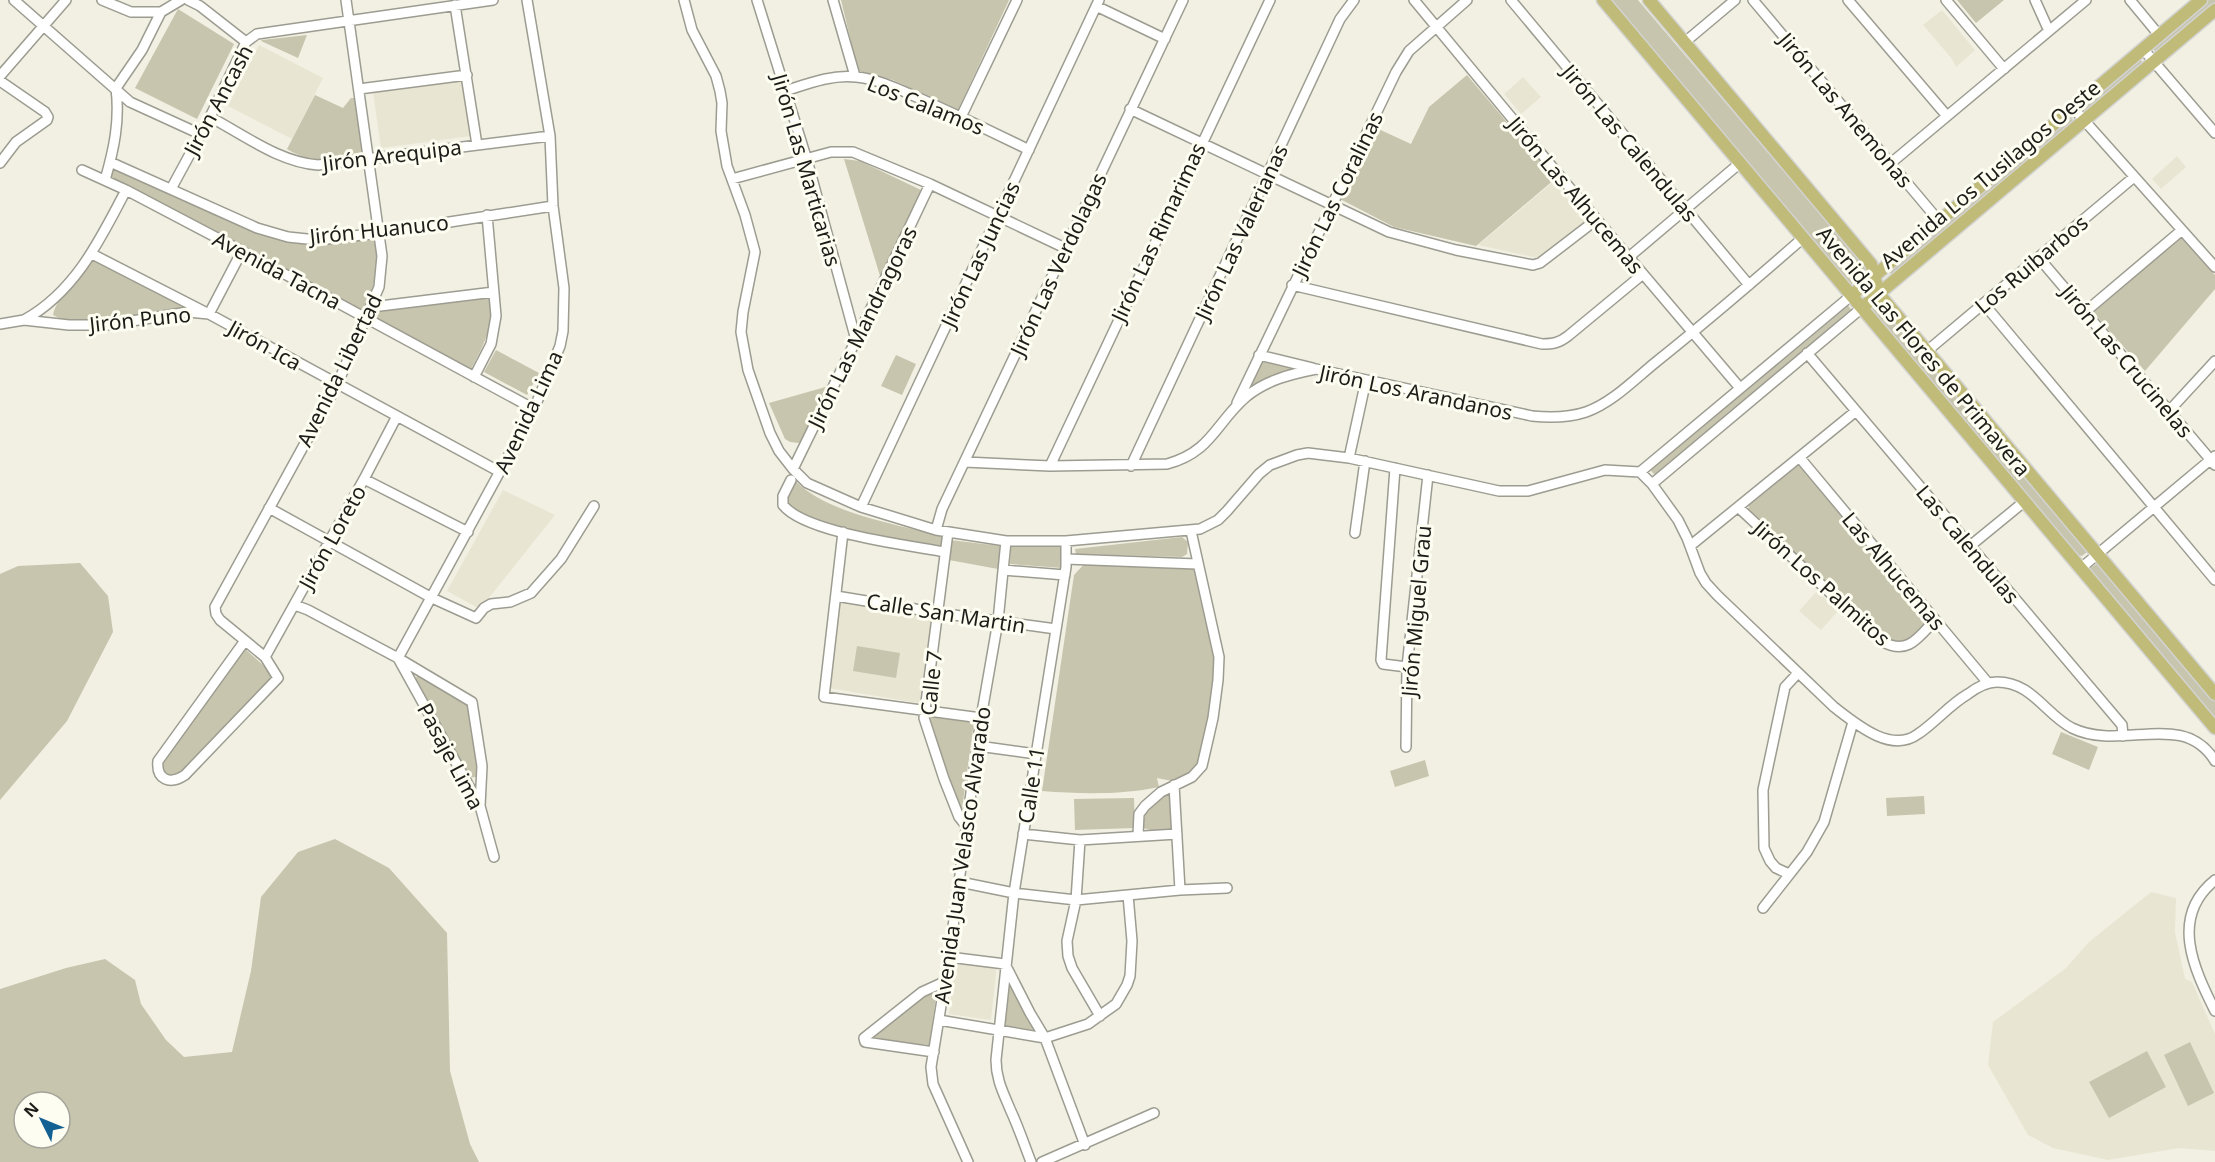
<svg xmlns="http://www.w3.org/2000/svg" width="2215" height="1162" font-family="'Noto Sans',sans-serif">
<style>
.built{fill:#e8e6d2}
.green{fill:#c7c5ad;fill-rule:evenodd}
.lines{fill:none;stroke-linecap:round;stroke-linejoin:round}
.minor-casing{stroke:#9d9c91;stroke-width:12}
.major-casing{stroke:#d2d2d1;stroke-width:15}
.minor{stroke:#fff;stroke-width:9}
.major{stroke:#c1bb79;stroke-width:12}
.labels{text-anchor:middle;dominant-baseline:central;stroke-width:6;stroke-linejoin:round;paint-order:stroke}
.street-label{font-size:21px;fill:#1c1c18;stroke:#fefdf1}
</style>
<rect width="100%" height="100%" fill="#f1f0e3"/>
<!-- built -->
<path class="built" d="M1942 10 1975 50 1956 67 1952 59 1923 25Z
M259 45 323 78 292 139 228 106Z
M1523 77 1541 97 1521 114 1504 94Z
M464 78 471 136 381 148 373 92Z
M2177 156 2186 167 2161 189 2152 179Z
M1553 182 1586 221 1548 253 1538 258 1478 245Z
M503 490 555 515 480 609 447 591Z
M1817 591 1838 611 1821 630 1799 611Z
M840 602 936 618 923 700 918 703 829 688Z
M2151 892 2176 898 2175 932 2185 979 2192 982 2215 1034V1151L2179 1148 2108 1160 2053 1148 2028 1135 1988 1065 1993 1022 2066 968 2089 942Z
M956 959 997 965 991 1020 949 1014Z"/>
<!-- green -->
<path class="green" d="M841 0H1009L958 110 893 80 858 71Z
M1610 0H1638L1867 269 1866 272 1852 284H1849Z
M1957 0H2004L1976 23Z
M2208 0H2215V5L2155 52 2153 46Z
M178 9 234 44 197 119 135 88Z
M307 35 298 58 261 41 262 40Z
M2140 59 2143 63 2085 113 2081 109Z
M1467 75 1555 179 1476 246 1394 227 1340 199 1374 127 1411 144 1429 107Z
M315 95 343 108 351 98H358L366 153C338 159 314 166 287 149Z
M2070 117 2074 121 1893 275 1888 272Z
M844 159 860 161 921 190 881 279Z
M109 166 229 221 271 236 376 237C379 266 376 285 364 311L105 175Z
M2181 237 2215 275V289L2145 371 2093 312Z
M94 259 183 307 178 310C151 314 75 330 53 315 56 298 82 273 94 259Z
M492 296C492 329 486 341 471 369L372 318 375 311Z
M1878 301 2087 550V552L2082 556 2078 555 1872 311 1871 308Z
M1847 304 1853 312 1656 476 1651 471V468Z
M496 350 539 373 527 395 484 372Z
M896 355 916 364 902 395 881 386Z
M1261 360 1291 366 1290 370 1270 378 1253 388 1249 384Z
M829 386 803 440 799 443 790 442 785 439 769 403Z
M1799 465 1927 620C1923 631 1907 646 1894 642 1891 641 1888 639 1885 637L1748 512 1749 505Z
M796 481C825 513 900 525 941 536L944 539 943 545 940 547C905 541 809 527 786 504L788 493Z
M1182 537 1188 542 1187 554 1182 557 1076 554 1075 549Z
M950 540 1001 546 998 569 949 560Z
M1011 544 1062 547V568L1010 564Z
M1086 562 1192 567 1200 580 1217 653V673L1204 758 1191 773 1172 781 1157 778 1159 787C1121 795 1081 794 1042 791L1074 575Z
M80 563 108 596 113 632 67 721 0 800V574L18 566Z
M2098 563 2215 700V718L2091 573 2090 568Z
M857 646 900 653 896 678 853 671Z
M243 647 263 665 274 678 180 775 173 777 164 774 162 763Z
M418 675 471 706 480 776 469 778 415 679Z
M926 716 974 722 961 816Z
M2061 732 2098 747 2089 770 2052 754Z
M1425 760 1429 776 1395 787 1390 771Z
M1172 792 1173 831 1157 832 1143 828 1142 816 1155 801Z
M1924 796 1925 814 1887 816 1886 798Z
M1134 798 1135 828 1075 830 1074 799Z
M335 839 389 868 447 933 450 1071 470 1144 479 1162H0V989L66 968 105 959 135 980 141 1004 166 1040 184 1057 232 1052 251 971 261 897 298 852ZM24 1102H60V1138H24Z
M1007 979 1012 981 1034 1030 1001 1025Z
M937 991 929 1045 869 1039 925 994Z
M2190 1042 2214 1093 2188 1106 2164 1055Z
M2147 1051 2166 1087 2109 1118 2089 1082Z"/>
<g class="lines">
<!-- minor casing -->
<g class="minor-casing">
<path id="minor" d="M14 0 130 102 200 134
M102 0 131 12H161
M188 0 200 6 246 42
M684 0 692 30 716 76 720 91 722 103 721 131 727 166 745 215 755 252 743 312 741 332 748 370 770 433 779 451 793 469 807 483 861 507 936 530 1006 541H1066L1200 529 1218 520 1227 511 1259 474 1270 465 1297 455 1308 453 1349 458 1499 491H1528L1605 470 1640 472 1652 484 1678 520 1687 538 1700 573 1706 583 1717 595 1834 707C1856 724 1891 754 1918 734 1936 722 1949 705 1968 694 1976 688 1986 682 1997 682 2032 682 2045 714 2072 728 2121 752 2183 709 2215 761
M757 0 807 160 856 340
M833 0 855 76
M1414 0 1564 181 1740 388
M1511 0 1749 285
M1753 0 1939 221
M1848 0 1947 116
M1946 0 2004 69
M2035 0 2049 31
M2130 0 2159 35
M455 5 477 145
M1096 6 1165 39
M1685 42 1735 0
M2143 49 2215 133
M0 76 66 0
M0 81 45 112 48 117 47 120 16 142 0 163
M116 88 142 50 161 12 181 0
M359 89 467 75
M785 91C807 84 832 74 856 77 879 79 900 90 921 99 957 115 993 132 1029 150
M1130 109 1389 232 1456 250 1533 265 1540 263 1596 220
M2074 109 2215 267
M210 117C244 135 279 162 318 165L550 136
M961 117 1017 0
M110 162 257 228 288 237 307 239H327L379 233 553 206
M1891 163 2086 0
M82 170 126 190 242 251 534 409
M732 179 831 152H853L930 184 1065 248
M105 180C114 149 120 121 116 88
M171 189 210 117 246 42 257 34 493 0
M92 254 209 314 500 472
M1629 257 1740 163
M2039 258 2215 465
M1292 285 1542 344C1553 344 1559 343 1568 336L1643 274
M1984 304 2215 580
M372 307 494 292
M2085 312 2182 230
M24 320C75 292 100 240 126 190
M0 324 24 320 69 325H107L188 312 209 314 242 251
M1927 351 2134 177
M1807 353 2122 725 2123 736
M1259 355 1313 368
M474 377 491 344 496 316 487 215
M1237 403 1396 72 1409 51 1467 0
M2169 411 2215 361
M1349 458 1366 380
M1800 458 1988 683
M965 462 1050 466 1167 464C1212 452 1216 422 1247 396 1267 380 1291 374 1316 369L1532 416C1551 418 1568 418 1586 412 1612 403 1635 379 1656 362 1706 322 1755 280 1803 238
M1050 466 1270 0
M1131 466 1340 19 1354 0
M1395 468 1381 660 1383 664 1407 667
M793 469 856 340 930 184
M1640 472 1852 295
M364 479 468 532
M791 480 783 496V505C805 533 908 545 945 552
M1652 484 1863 307
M861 507 1099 0
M269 508 432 598 476 618 484 608 491 604 510 602 531 593 561 559 594 506
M1739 508 1883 642C1908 655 1918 638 1935 620
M936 530 942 509 1183 0
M843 532 824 697 981 718
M948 532 924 718 944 779 959 817 967 827
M1355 533 1365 461
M1690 546 1856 411
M1970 546 2025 501
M1066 559 1197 564
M2081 568 2215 456
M1003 570 1065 575
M836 596 939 613 1056 629
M295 605 308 610 398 658 472 702 482 766 480 806
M244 642 158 761C156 780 170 785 185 775L278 678 265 657 220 620 216 614 215 607 337 385 379 287 382 256 346 0
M265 657 364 479 397 416
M978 746 1036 754
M1406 747 1407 667 1428 475
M1174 785 1180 890
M1023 834 1080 840 1177 834
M1138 835 1139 814 1145 806 1161 792 1192 777 1202 766 1213 718 1218 680 1219 657 1191 531
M1080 840 1076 900 1067 941 1068 956 1072 968 1100 1016
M494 857 480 806 398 658 534 409 560 346 563 331 564 288 553 206 550 136 527 0
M1789 874 1776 868 1770 861 1764 848 1763 790 1785 687 1798 673
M2215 880C2169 917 2194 969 2215 1011
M960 882 1014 893 1076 900 1180 890 1227 888
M1763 908 1807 852 1824 822 1853 722
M949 957 1005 964 1030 1013 1045 1038 1085 1145
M939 1020 1045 1038 1088 1024 1116 1004 1127 985 1130 976 1132 941 1128 895
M934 1052 865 1042 864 1038 922 992 944 982
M968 1162 933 1084 931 1067 949 957 981 718 998 621 1006 541
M1031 1162C1024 1144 1018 1126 1010 1109 1003 1092 996 1079 996 1060L1014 893 1066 567V541
M1042 1162 1154 1113"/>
</g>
<!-- major casing -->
<g class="major-casing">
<path id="major" d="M1603 0 2215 728
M1649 0 1871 264 1879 294 2215 694
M1852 295 2201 0
M1863 307 2215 10"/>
</g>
<!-- minor -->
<use href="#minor" class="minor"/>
<!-- major -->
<use href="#major" class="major"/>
</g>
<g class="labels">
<!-- street labels -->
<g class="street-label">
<text transform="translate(218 100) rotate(-62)">Jirón Ancash</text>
<text transform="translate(926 105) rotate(22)">Los Calamos</text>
<text transform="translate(1846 110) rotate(50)">Jirón Las Anemonas</text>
<text transform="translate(1630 143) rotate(50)">Jirón Las Calendulas</text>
<text transform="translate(392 155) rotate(-7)">Jirón Arequipa</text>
<text transform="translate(807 170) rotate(74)">Jirón Las Marticarias</text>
<text transform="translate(1990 174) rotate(-40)">Avenida Los Tusilagos Oeste</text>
<text transform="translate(1337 194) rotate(-64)">Jirón Las Coralinas</text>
<text transform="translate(1576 195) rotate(50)">Jirón Las Alhucemas</text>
<text transform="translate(379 229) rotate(-6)">Jirón Huanuco</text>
<text transform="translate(1158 232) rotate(-65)">Jirón Las Rimarimas</text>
<text transform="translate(1241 232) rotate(-65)">Jirón Las Valerianas</text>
<text transform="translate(980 254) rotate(-65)">Jirón Las Juncias</text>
<text transform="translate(1058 264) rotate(-65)">Jirón Las Verdolagas</text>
<text transform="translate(2031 264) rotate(-40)">Los Ruibarbos</text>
<text transform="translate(277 270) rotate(28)">Avenida Tacna</text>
<text transform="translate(140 319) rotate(-6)">Jirón Puno</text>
<text transform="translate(862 327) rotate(-64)">Jirón Las Mandragoras</text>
<text transform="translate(265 345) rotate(29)">Jirón Ica</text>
<text transform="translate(1924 351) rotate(50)">Avenida Las Flores de Primavera</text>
<text transform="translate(2127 361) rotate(50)">Jirón Las Crucinelas</text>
<text transform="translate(339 370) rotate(-64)">Avenida Libertad</text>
<text transform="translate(1416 392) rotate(12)">Jirón Los Arandanos</text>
<text transform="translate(528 412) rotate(-65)">Avenida Lima</text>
<text transform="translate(332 537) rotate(-61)">Jirón Loreto</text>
<text transform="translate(1968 544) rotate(50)">Las Calendulas</text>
<text transform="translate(1894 571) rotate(50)">Las Alhucemas</text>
<text transform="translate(1822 583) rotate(42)">Jirón Los Palmitos</text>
<text transform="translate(1416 611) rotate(-85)">Jirón Miguel Grau</text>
<text transform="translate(946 613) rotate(9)">Calle San Martin</text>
<text transform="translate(931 683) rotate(-84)">Calle 7</text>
<text transform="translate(451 756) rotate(62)">Pasaje Lima</text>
<text transform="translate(1031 785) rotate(-81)">Calle 11</text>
<text transform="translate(962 855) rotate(-82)">Avenida Juan Velasco Alvarado</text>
</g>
</g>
<!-- north arrow -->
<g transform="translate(42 1120) rotate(313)"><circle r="28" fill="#fefdf1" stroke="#a4a39a" stroke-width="1.5"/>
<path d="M0-4.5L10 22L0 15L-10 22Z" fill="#136093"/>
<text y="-9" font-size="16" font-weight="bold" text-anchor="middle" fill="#1c1c18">N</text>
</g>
</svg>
